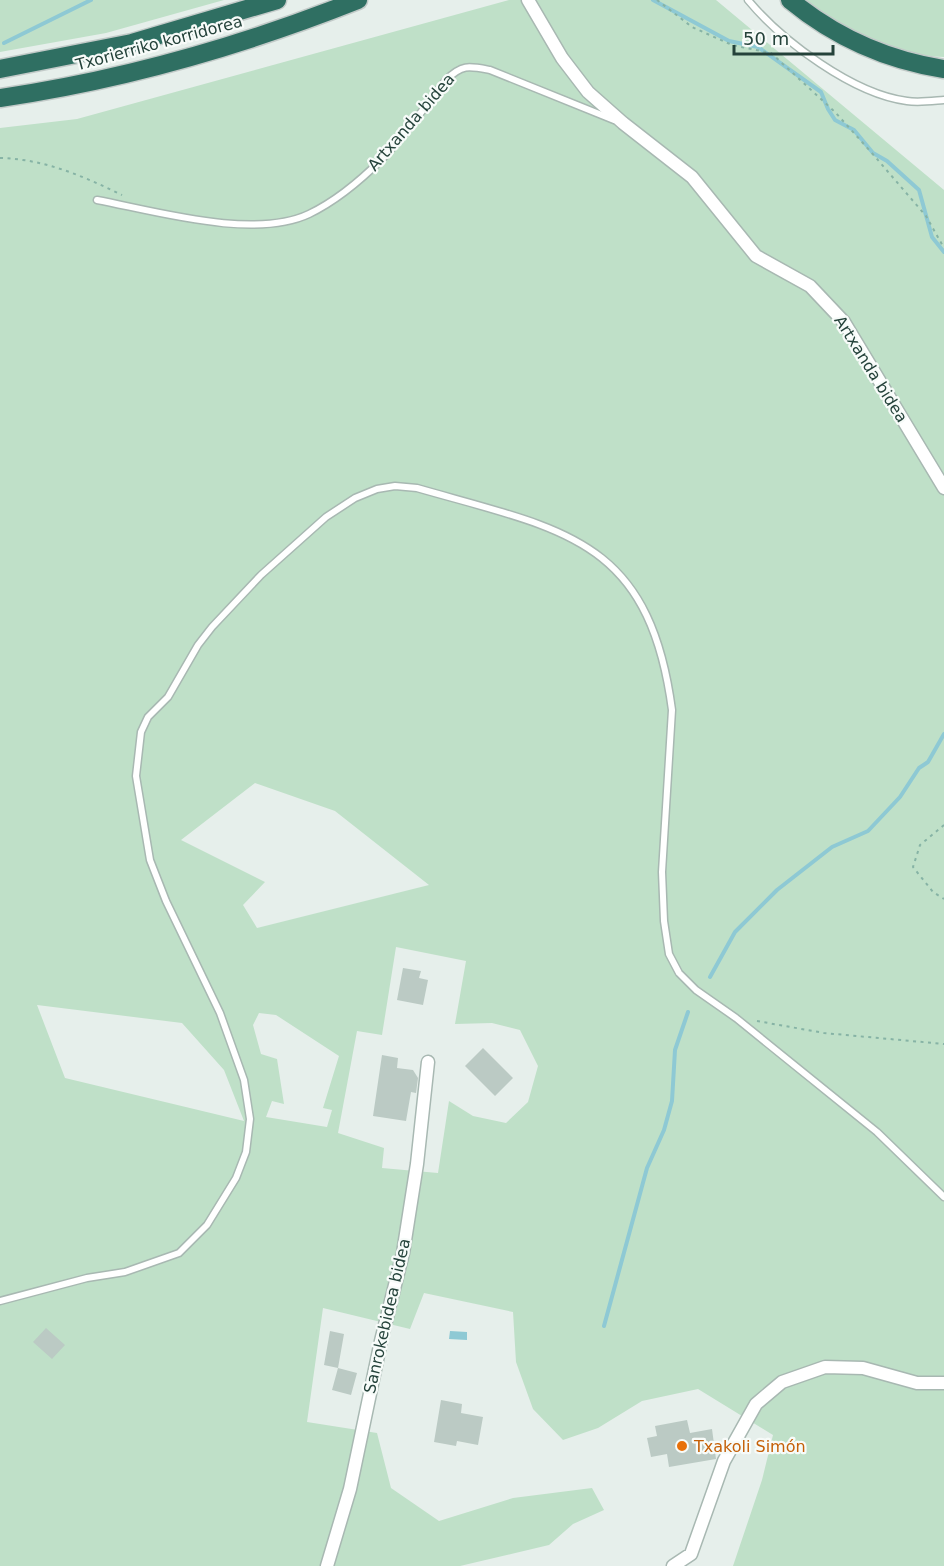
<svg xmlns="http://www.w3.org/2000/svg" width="944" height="1566" font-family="'DejaVu Sans',sans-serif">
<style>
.green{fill:#bfe0c8;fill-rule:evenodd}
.water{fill:#8ec9d4}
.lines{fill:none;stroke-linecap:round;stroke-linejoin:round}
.stream{stroke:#8ec9d4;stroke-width:4}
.building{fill:#bbcac4}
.lane-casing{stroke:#a8b8b2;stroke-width:9}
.street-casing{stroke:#a8b8b2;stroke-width:15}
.highway-casing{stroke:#c2cac8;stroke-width:21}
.path{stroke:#86b3a5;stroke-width:2;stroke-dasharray:3 4.5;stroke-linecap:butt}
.lane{stroke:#fff;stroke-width:6}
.street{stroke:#fff;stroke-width:12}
.highway{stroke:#2f6f62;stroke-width:18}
.food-dot{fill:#e8710a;stroke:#f7fbf9;stroke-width:2}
.labels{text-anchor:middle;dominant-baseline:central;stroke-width:4.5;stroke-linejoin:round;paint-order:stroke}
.street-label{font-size:16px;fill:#24423a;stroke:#f7fbf9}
.food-label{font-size:16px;fill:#c56008;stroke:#f7fbf9;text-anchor:start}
</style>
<rect width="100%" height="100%" fill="#e6efeb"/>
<!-- green -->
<path class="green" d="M0 0H224L106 33 0 52Z
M509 0H716L944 190V1566H733L762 1480 773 1435 698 1389 642 1401 598 1428 563 1440 533 1409 516 1362 513 1312 424 1293 410 1329 323 1308 307 1422 377 1433 391 1488 439 1521 513 1498 592 1488 604 1510 573 1524 549 1545 460 1566H0V128L77 119ZM255 783 335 811 429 885 257 928 243 905 265 882 181 840ZM396 947 466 961 455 1024 492 1023 520 1030 538 1066 528 1102 506 1123 473 1116 449 1101 438 1173 382 1168 384 1148 338 1133 357 1031 382 1035ZM37 1005 182 1023 224 1070 244 1121 65 1078ZM259 1013 276 1015 339 1056 323 1108 332 1110 327 1127 266 1117 272 1101 284 1104 277 1059 261 1054 253 1025Z
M806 0H944V57C895 55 843 32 806 0Z"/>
<!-- water -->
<path class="water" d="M450 1331 467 1332V1340L449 1339Z"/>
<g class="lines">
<!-- stream -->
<path class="stream" d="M653 0 729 41 758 47 821 92 828 109 835 120 854 130 873 153 887 161 919 190 932 237 944 252
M4 43 91 0
M710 977 735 932 777 890 832 847 868 831 900 797 919 768 928 762 944 734
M604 1326 647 1168 664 1130 672 1101 675 1050 688 1012"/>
</g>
<!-- building -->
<path class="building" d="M403 968 421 971 419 978 428 980 423 1005 397 1000Z
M483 1048 513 1078 495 1096 465 1066Z
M382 1055 398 1058 397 1068 413 1070 418 1078 416 1093 411 1092 406 1121 373 1116Z
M46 1328 65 1345 52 1359 33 1342Z
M330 1331 344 1334 338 1368 324 1365Z
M338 1368 357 1373 351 1395 332 1390Z
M441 1400 462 1404 461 1413 483 1417 478 1445 457 1441 456 1446 434 1442Z
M687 1420 690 1433 712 1429 716 1459 669 1467 667 1454 651 1457 647 1438 657 1436 655 1426Z"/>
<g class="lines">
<!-- lane casing -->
<g class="lane-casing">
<path id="lane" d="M748 0C782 41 853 94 907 101 918 103 932 101 944 100
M97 200C155 211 254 240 309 214 336 201 361 180 382 159 405 136 425 106 446 80 462 64 469 66 490 70L614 120
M0 1301 87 1278 125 1272 179 1253 207 1225 236 1178 246 1152 250 1119 244 1080 220 1013 166 901 150 860 136 776 141 732 148 717 168 697 198 645 212 627 261 575 326 517 355 498 377 489 395 486 417 488C563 530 649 537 672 710L662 872 664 921 669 954 679 973 696 990 736 1018 877 1132 944 1197"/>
</g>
<!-- street casing -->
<g class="street-casing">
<path id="street" d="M528 0 562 58 588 92 623 123 692 177 756 256 810 286 844 322 944 488
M327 1566 350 1489 381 1341 403 1253 417 1164 428 1062
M673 1566 691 1554 724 1461 756 1404 782 1382 825 1367 863 1368 917 1383H944"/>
</g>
<!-- highway casing -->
<g class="highway-casing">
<path id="highway" d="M790 0C835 37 886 60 944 69
M0 69 132 43 277 0
M0 98C123 80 242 46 358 0"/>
</g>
<!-- path -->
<path class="path" d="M657 0 692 27 732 45 771 53 835 112 871 152 926 216 944 248
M0 158C44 159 83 176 122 195
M944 825 920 845 913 867 933 892 944 899
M757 1021 824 1033 944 1044"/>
<!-- lane -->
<use href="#lane" class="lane"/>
<!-- street -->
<use href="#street" class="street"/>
<!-- highway -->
<use href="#highway" class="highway"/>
</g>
<!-- markers -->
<circle class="food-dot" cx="682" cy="1446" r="6"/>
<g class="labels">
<!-- street labels -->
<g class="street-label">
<text transform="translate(159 43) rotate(-15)">Txorierriko korridorea</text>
<text transform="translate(411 122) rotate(-49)">Artxanda bidea</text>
<text transform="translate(871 369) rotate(58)">Artxanda bidea</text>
<text transform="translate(387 1316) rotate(-77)">Sanrokebidea bidea</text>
</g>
<!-- food labels -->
<g class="food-label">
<text x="694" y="1446">Txakoli Simón</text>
</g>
</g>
<!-- scale -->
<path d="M734 45v9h99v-9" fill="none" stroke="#24423a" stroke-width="3"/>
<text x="743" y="45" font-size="18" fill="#24423a" stroke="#f7fbf9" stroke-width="4.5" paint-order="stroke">50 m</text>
</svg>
